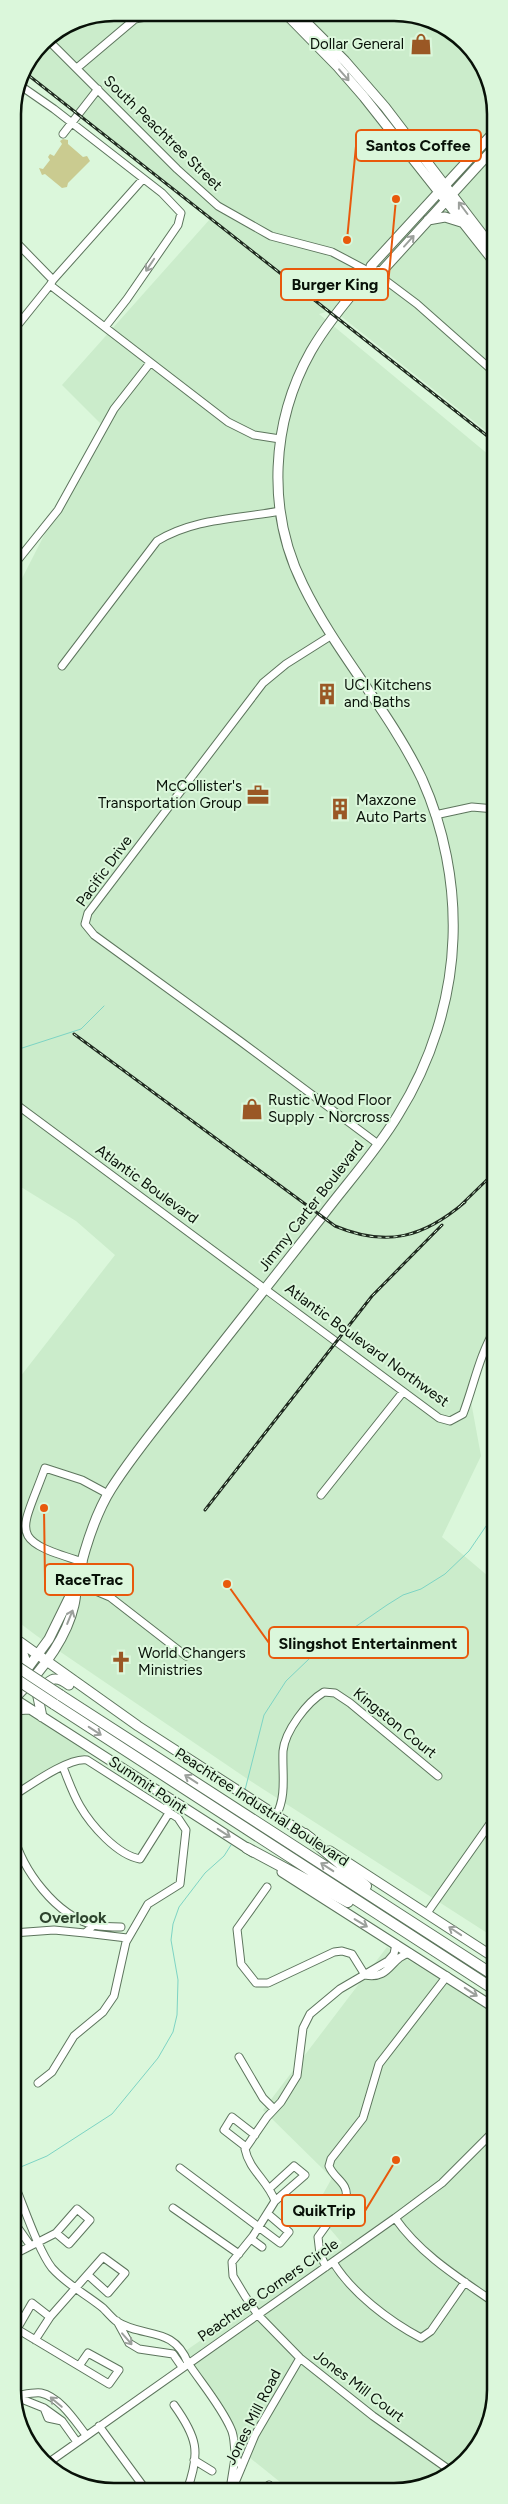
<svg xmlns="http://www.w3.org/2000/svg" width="508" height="2504" font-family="Figtree,sans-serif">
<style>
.built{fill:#cbeccb}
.green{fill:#cacb90}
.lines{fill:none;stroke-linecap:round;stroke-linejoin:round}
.stream{stroke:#7dd4c4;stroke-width:1}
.minor-casing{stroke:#5d755d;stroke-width:9}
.major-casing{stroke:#5d755d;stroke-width:11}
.highway-casing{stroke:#5d755d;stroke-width:12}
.minor{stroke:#fff;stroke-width:7}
.major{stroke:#fff;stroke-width:9}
.highway{stroke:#fff;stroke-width:10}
.rail-casing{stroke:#1f2a1f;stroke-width:3}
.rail{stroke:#dbf7db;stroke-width:1;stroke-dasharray:4;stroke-linecap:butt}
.highway-bridge-casing{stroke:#5d755d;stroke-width:12;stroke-linecap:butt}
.highway-bridge{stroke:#fff;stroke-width:10}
.oneway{stroke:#9ca09c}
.labels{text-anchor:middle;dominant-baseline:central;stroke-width:4;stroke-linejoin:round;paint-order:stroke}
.poi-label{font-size:15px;fill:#081108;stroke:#dbf7db;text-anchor:start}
.street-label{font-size:15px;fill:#081108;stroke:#dbf7db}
.neighbourhood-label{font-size:16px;font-weight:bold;fill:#2d432d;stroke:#dbf7db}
.rim{fill:none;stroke:#081108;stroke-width:2.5}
.leader{fill:none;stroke:#e8590c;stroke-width:2}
.callout-dot{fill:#e8590c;stroke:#dbf7db;stroke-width:2}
.callout{fill:#dbf7db;stroke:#e8590c;stroke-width:2}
.callout-label{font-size:16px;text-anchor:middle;font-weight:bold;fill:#081108}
</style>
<rect width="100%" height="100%" fill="#dbf7db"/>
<!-- built -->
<path class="built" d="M114 13 420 16 470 47 495 101V438L333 310 319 314 495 460V1324L487 1334 470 1396 481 1456 442 1537 495 1582V1938L249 1780 37 1636 13 1618V1386L115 1255 76 1221 13 1182V596L101 424 62 385 210 219 23 70 43 42 76 20Z
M13 1703 93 1750 13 1791Z
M387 1947 495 2013V2396L470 2457 439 2481 407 2491 290 2490 239 2449 225 2413 181 2354 342 2243 314 2210 332 2178 263 2110Z"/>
<!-- green -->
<path class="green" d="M63 139 68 140V144L83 157 87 156 90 161 68 183 67 187 62 188 45 174 42 175 39 168 43 169 50 160 48 157 50 154 54 156 62 144 60 141Z"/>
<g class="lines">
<!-- stream -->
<path class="stream" d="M13 1051 81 1029 104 1006
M245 1790 264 1715 286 1681 310 1658 387 1605 403 1595 421 1589 445 1574 469 1551 495 1513
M16 2169 47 2156 112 2114 158 2058 173 2032 177 2015 178 1980 171 1940 173 1924 179 1907 205 1873 224 1856 231 1845"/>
<!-- minor casing -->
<g class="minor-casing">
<path id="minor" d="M47 39 177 169 218 206 271 236 332 252 385 280 417 304 495 373
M77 68 135 19 167 13
M18 84 54 109 162 193 181 213 178 225 127 299 105 327
M63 134 98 89
M13 239 50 277 53 280 50 285 228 422 254 435 280 439
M53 280 143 179
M13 331 50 285
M13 566 58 510 114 409 150 363
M332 635 286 664 263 683 88 913 85 924 94 935 240 1041 378 1144
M62 666 157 541C194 518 238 519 280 511
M435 815 472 807 495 809
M13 1102 439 1418 450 1421 463 1414C474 1385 479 1356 495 1329
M321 1495 403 1392
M83 1562C6 1539 21 1534 45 1468L82 1480 108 1494
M77 1583 110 1597 186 1656
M63 1767C68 1780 73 1794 80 1806 91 1825 117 1855 140 1859L169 1813 167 1807 171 1799
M13 1796C29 1786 69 1757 87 1760L178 1818 186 1830 180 1884 148 1904 126 1942 114 1996 103 2012 74 2036 52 2072 38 2083
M276 1816C287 1795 282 1774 283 1751 285 1731 307 1702 324 1692L335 1693 350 1703 438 1776
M13 1833C22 1870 56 1916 94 1925 103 1927 112 1927 121 1927
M267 1887 237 1929 241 1964 256 1983H268L334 1952 342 1951 352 1954 365 1975
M427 1913 489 1825 495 1822
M13 1933 54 1930 85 1933 94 1925
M85 1933 127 1938
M396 1944 394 1954 388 1961 340 1989 310 2014 303 2028 297 2076 281 2102 267 2117 245 2149C249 2170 268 2181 275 2201L253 2236 232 2262 233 2276 245 2296 258 2315 300 2358 373 2416 451 2471
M365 1975C391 1980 390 1957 410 1953
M239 2057 263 2098 274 2109
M246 2147 224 2130 232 2117 255 2135
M180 2168 280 2243 289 2232 268 2214
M13 2181C23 2204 38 2250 52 2268 67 2285 86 2294 103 2308 107 2312 111 2317 116 2321 143 2339 173 2325 188 2363 202 2384 221 2406 231 2429 237 2441 231 2457 242 2466
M270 2188 294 2166 305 2175 275 2201
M173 2208 239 2254
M395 2218C421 2255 459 2278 495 2303
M13 2227 16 2225 30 2245
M251 2239 262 2247
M13 2255 56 2233 77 2209 90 2220 69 2244 56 2233
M333 2262C352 2293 389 2321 421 2338L431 2331 465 2282
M326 2267 320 2254 318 2237 346 2198C349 2183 334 2179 329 2166L331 2159 363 2118 379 2064 447 1976
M117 2321 129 2343 139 2349 173 2354 182 2367
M35 2340 50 2317
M79 2366 88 2353 119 2370 109 2384 17 2329 32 2303 50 2317 103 2257 125 2273 108 2293 88 2275
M13 2396C22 2395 33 2392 41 2393 60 2397 75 2421 86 2435
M14 2396 44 2408 48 2418 62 2421 77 2442
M174 2405C197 2437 201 2452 187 2490
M44 2408 62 2421
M99 2426 146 2490
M194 2460 212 2471
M48 2463 395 2218 442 2183 495 2130
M230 2489 235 2458
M232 2490 255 2435 300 2358
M263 2490 269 2485"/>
</g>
<!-- major casing -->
<g class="major-casing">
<path id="major" d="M286 14 337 66 364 97 495 263
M299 15 345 61 385 107 495 251
M428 220 445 217 461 222
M371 273V266L495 131
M13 1637 138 1726 311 1838
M19 1643 26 1662 24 1673
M13 1688 49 1639 75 1586
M13 1698 253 1852
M13 1700C39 1674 66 1641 74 1605 76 1597 76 1589 77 1581 84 1551 94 1516 111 1489 135 1451 166 1415 194 1379 236 1326 278 1272 320 1219 346 1184 376 1152 398 1115 431 1062 451 1000 453 938 455 884 444 828 422 779 389 710 336 653 303 585 266 511 271 422 311 351 326 325 345 302 365 279L371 273 382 271 495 147
M13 1710 29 1709
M42 1717 38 1697C48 1682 51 1672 69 1685
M330 1851 495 1958
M282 1872 495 2008"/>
</g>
<!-- highway casing -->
<g class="highway-casing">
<path id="highway" d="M60 1695 495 1976
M54 1704 495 1990
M305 1834 366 1886
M247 1848 348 1902"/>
</g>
<!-- minor -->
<use href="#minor" class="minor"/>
<!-- major -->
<use href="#major" class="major"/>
<!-- highway -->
<use href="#highway" class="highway"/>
<!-- rail casing -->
<g class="rail-casing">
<path id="rail" d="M23 71 495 442
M74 1034 335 1226C387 1248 424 1237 465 1202
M461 1205 495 1172
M205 1510 372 1296 442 1225"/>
</g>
<!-- rail -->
<use href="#rail" class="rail"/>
<!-- highway-bridge casing -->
<g class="highway-bridge-casing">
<path id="highway-bridge" d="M13 1664 60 1695
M13 1677 54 1704"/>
</g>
<!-- highway-bridge -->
<use href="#highway-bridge" class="highway-bridge"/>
</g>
<!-- one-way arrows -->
<defs><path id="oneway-shaft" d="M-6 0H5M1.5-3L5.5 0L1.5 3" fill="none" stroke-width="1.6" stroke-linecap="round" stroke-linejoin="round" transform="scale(1.25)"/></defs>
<g class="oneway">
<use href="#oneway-shaft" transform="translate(344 75) rotate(49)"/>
<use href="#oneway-shaft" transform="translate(463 208) rotate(-127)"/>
<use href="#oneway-shaft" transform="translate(409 241) rotate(-48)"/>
<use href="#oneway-shaft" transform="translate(150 265) rotate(124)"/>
<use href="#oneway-shaft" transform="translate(70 1617) rotate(-68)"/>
<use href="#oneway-shaft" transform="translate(95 1731) rotate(33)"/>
<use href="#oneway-shaft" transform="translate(191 1779) rotate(-147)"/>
<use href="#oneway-shaft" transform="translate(224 1833) rotate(33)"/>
<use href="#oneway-shaft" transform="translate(327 1867) rotate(-147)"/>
<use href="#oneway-shaft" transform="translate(361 1923) rotate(31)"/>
<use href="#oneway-shaft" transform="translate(455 1931) rotate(-146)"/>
<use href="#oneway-shaft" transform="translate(471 1992) rotate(33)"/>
<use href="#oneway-shaft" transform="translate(127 2339) rotate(49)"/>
<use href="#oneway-shaft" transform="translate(56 2402) rotate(-140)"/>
</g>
<!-- icons -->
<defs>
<g id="shop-bare" transform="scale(1.725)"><path d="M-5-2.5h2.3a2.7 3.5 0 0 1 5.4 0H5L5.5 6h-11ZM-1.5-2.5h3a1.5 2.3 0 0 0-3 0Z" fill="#9a5825" stroke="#dbf7db" stroke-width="2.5" paint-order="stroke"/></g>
<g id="building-bare" transform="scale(1.725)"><path d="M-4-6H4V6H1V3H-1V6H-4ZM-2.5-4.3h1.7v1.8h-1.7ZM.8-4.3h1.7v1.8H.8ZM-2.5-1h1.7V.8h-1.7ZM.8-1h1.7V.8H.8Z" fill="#9a5825" stroke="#dbf7db" stroke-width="2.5" paint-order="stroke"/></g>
<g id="office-bare" transform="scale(1.725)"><path d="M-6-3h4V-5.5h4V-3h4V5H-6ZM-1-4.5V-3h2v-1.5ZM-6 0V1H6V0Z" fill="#9a5825" stroke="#dbf7db" stroke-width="2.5" paint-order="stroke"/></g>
<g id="church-bare" transform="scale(1.725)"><path d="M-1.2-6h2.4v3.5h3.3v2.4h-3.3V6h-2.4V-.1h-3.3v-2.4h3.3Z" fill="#9a5825" stroke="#dbf7db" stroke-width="2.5" paint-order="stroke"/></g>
</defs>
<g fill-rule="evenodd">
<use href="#shop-bare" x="421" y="44"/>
<use href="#building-bare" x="327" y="694"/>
<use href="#office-bare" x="258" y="795"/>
<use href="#building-bare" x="340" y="809"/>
<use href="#shop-bare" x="252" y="1109"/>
<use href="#church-bare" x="121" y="1662"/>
</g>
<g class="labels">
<!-- poi labels -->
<g class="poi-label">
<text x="404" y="44" text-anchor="end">Dollar General</text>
<text x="344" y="685">UCI Kitchens<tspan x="344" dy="17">and Baths</tspan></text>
<text x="242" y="786" text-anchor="end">McCollister's<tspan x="242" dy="17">Transportation Group</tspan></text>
<text x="356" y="800">Maxzone<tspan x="356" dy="17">Auto Parts</tspan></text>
<text x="268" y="1100">Rustic Wood Floor<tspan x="268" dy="17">Supply - Norcross</tspan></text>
<text x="138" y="1653">World Changers<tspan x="138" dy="17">Ministries</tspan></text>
</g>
<!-- street labels -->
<g class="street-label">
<text transform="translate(163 133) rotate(44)">South Peachtree Street</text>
<text transform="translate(104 871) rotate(-54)">Pacific Drive</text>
<text transform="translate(147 1184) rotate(36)">Atlantic Boulevard</text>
<text transform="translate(311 1206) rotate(-52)">Jimmy Carter Boulevard</text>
<text transform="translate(367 1345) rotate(36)">Atlantic Boulevard Northwest</text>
<text transform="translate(395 1723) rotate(39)">Kingston Court</text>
<text transform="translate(148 1785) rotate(34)">Summit Point</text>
<text transform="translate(262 1807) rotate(33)">Peachtree Industrial Boulevard</text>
<text transform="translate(268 2290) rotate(-35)">Peachtree Corners Circle</text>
<text transform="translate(359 2386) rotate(37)">Jones Mill Court</text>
<text transform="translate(253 2417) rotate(-63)">Jones Mill Road</text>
</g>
<!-- neighbourhood labels -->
<g class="neighbourhood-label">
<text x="73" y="1917">Overlook</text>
</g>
</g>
<!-- crop -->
<path d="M0 0H508V2504H0ZM114 21H394A93 93 0 0 1 487 114V2390A93 93 0 0 1 394 2483H114A93 93 0 0 1 21 2390V114A93 93 0 0 1 114 21Z" fill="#dbf7db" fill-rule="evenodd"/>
<path class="rim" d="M114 21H394A93 93 0 0 1 487 114V2390A93 93 0 0 1 394 2483H114A93 93 0 0 1 21 2390V114A93 93 0 0 1 114 21Z"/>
<!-- callouts -->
<path class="leader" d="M347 240L356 146M396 199L388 285M44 1508L45 1580M227 1584L269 1643M396 2160L365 2211"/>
<g class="callout-dot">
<circle cx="347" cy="240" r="5"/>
<circle cx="396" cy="199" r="5"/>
<circle cx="44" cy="1508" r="5"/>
<circle cx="227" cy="1584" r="5"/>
<circle cx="396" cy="2160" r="5"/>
</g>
<g class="callout">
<rect x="356" y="130" width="125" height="31" rx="5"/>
<rect x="281" y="269" width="107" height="31" rx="5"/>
<rect x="45" y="1564" width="88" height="31" rx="5"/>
<rect x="269" y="1627" width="199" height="31" rx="5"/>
<rect x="282" y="2195" width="83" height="31" rx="5"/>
</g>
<g class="callout-label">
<text x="418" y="151">Santos Coffee</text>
<text x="335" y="290">Burger King</text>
<text x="89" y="1585">RaceTrac</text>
<text x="368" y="1649">Slingshot Entertainment</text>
<text x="324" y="2216">QuikTrip</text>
</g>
</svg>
